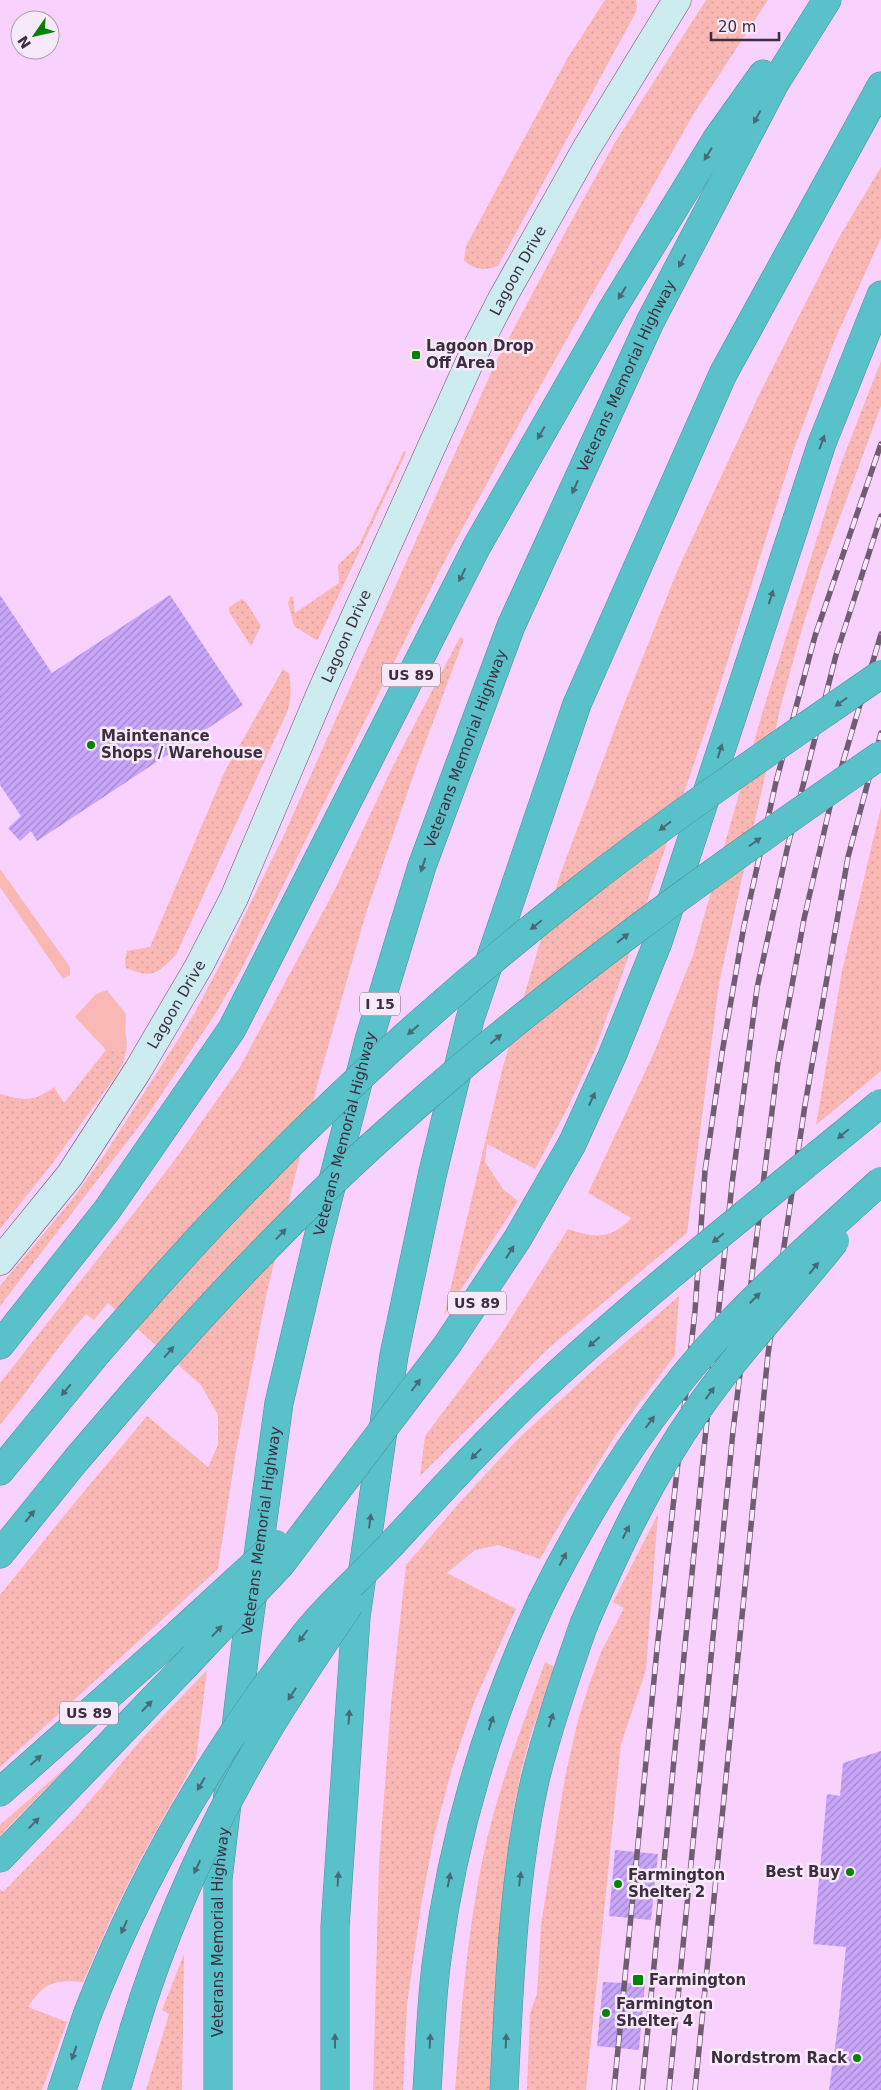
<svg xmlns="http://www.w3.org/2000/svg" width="881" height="2090" font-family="'DejaVu Sans',sans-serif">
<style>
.grass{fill:url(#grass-dots)}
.green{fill:#fab8b4}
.building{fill:url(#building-hatch)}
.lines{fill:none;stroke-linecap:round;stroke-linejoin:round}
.secondary-casing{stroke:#6f4f74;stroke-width:29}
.highway-casing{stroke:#4f8e99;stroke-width:29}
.secondary{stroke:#cdecef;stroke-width:28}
.highway{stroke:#59c1c9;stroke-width:28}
.rail-casing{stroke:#715c74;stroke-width:5.5}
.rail{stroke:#f8e9fa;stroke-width:4;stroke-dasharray:11;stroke-linecap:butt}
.highway-bridge-casing{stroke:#4f8e99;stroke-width:29;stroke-linecap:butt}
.highway-bridge{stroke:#59c1c9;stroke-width:28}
.oneway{fill:#486976}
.poi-dot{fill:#018401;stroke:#f8e9fa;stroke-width:2}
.labels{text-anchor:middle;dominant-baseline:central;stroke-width:5;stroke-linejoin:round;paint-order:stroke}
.shield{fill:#f8e9fa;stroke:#756677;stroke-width:1}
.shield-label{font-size:14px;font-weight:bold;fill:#3d2e3f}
.street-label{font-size:15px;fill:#3d2e3f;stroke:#f8e9fa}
.poi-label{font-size:15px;font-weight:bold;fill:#3d2e3f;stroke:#f8e9fa;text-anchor:start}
</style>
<defs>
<pattern id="grass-dots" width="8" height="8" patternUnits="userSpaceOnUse" patternTransform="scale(1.25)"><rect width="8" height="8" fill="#fab8b4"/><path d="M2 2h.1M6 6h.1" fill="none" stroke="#d79e9c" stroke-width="1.8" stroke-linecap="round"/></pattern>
<pattern id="building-hatch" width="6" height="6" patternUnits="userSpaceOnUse" patternTransform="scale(1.25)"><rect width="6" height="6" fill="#c9a6fa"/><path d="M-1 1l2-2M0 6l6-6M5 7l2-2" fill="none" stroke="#a488cc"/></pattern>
</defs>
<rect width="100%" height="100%" fill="#f8d2fd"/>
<!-- grass -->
<path class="grass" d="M605 0H636L637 6 636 12 498 266C485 271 473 270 464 260L466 246 567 59Z
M706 0H768L693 115 523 417 442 566 242 968 216 1013 147 1116 0 1306V1286L71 1201 105 1154 193 1016 222 961 283 837 495 364 568 227 614 144Z
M881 167V238L833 344 794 449 712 711 619 984 594 1052 567 1109 535 1169 487 1144 485 1162 503 1189 518 1201 444 1316 502 1070 560 875 623 707 678 569 760 393 838 239Z
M881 361V406L822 566 802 629 781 705 742 878 719 984 687 1233 550 1347 420 1476 425 1436 498 1339 568 1229C592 1238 612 1240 631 1218L588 1193 653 1055 693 955 764 707 813 551 840 466Z
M404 451 406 452 405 455 318 639 316 640 294 626 288 603 290 597 293 596 295 613 339 583 338 565 359 545Z
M242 599 246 602 261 626 251 646 229 612V607Z
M460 637 464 639 417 765 366 913 317 1086 267 1292 236 1451 218 1569 0 1767V1595L72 1506 147 1416 208 1467 218 1445V1415L201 1385 108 1303 94 1320 86 1314C55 1349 30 1389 0 1425V1383L130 1218 174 1161 240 1067 334 891 393 766Z
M283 669 289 673C291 686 292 697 288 710L176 955C157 974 153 979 126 968L125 960 127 951 150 947 225 771Z
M881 807V1071L816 1125 842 971Z
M125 1030C129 1047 126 1059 117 1074L52 1164 0 1229V1094C24 1101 34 1102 54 1087L64 1103 106 1050H118L124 1040Z
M679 1296 675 1355 617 1433 564 1517 540 1559 498 1545 475 1550 447 1573 516 1609 475 1700 453 1765 434 1836 421 1906 407 2005 403 2090H373L379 1863 391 1704 406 1565 461 1501 517 1440 591 1372Z
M658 1514 646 1670 621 1744 586 2090H527L530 2013 537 1994 541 1925 565 1777 578 1720 589 1685 601 1652 624 1608 613 1602Z
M545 1662 555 1667 532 1731 521 1771 514 1809 505 1871 495 1992 489 2090H455C461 2012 467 1934 483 1857 497 1790 522 1727 545 1662Z
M207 1670 196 1759 141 1858 114 1912 83 1982C55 1979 43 1983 28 2007L67 2022 42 2090H0V1889L3 1892 76 1817 146 1734Z
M72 1762 6 1829 0 1836V1825Z
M184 1954 182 2090H146L169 2014 162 2010Z"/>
<!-- green -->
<path class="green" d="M0 869 70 967V975L63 979 0 887Z
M107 990 126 1014 125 1040 118 1050H106L75 1017 96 994Z"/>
<!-- building -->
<path class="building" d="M0 595 52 673 170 595 243 705 37 841 31 831 20 841 8 828 21 816 0 785Z
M881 1751V2090H829L838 2025 846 1947 813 1944 827 1794 840 1796 843 1763Z
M615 1850 658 1854 651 1920 609 1916Z
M603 1982 645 1984 639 2050 597 2046Z"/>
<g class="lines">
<!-- secondary casing -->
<g class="secondary-casing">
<g id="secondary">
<path id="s1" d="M0 1261 70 1175 138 1070 199 966 234 898 323 688 472 357 503 297 586 149 677 0"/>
</g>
</g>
<!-- highway casing -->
<g class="highway-casing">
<g id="highway">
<path d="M572 1144 612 1056 658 942 822 443 881 295"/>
<path d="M0 1345 107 1210 232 1029 477 546 613 308 716 140 763 74"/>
<path d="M0 1471 97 1353"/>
<path d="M0 1554 76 1460 137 1389"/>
<path d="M0 1792 178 1634"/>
<path d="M0 1858 184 1667"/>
<path d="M62 2090 87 2015"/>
<path d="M116 2090 134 2029"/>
<path id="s2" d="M218 2090V1879L246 1643 279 1403 318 1238 369 1040 422 866 511 626 650 322 775 83 827 0"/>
<path d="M335 2090V1927L356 1617 394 1355 432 1176 470 1019 577 704 723 374 881 86"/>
<path d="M427 2090C430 2046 431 2002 437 1958 453 1834 489 1716 541 1603"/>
<path d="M504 2090C509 1989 513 1879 535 1780 548 1727 566 1675 584 1624"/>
</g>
</g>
<!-- secondary -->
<use href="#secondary" class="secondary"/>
<!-- highway -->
<use href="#highway" class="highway"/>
<!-- rail casing -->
<g class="rail-casing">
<path id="rail" d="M614 2090 657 1649 695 1311 705 1171 722 1053 744 926 776 782 815 636 881 444
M642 2090 705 1439 732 1184 757 988 788 845 836 655 881 516
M669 2090 733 1431 778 1062 804 919 831 802 881 634
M695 2090 768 1354 805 1105 848 857 881 733"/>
</g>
<!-- rail -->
<use href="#rail" class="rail"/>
<!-- highway-bridge casing -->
<g class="highway-bridge-casing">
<path id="highway-bridge" d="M97 1353C137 1307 177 1261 219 1217 333 1097 457 985 587 884 682 810 782 743 881 674
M137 1389C221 1292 310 1199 406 1115 555 983 717 868 881 755
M541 1603C589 1506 648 1412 722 1332 772 1279 827 1230 881 1181
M584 1624C616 1550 650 1478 696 1412 738 1351 789 1299 835 1241
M178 1634 276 1544
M184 1667 281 1564 447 1345 518 1238 572 1144
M87 2015C140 1878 215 1748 307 1632 331 1602 362 1576 388 1548 438 1494 488 1439 542 1388 650 1288 767 1197 881 1103
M134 2029C164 1930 207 1834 259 1745 287 1696 319 1650 350 1604"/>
</g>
<!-- highway-bridge -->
<use href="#highway-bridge" class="highway-bridge"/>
</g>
<!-- one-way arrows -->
<defs><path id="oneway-solid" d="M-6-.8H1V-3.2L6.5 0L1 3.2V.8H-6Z" transform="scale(1.25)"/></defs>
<g class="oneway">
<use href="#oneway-solid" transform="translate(757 117) rotate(118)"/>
<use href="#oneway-solid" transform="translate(708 154) rotate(122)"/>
<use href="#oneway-solid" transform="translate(682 261) rotate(118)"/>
<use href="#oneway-solid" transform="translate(622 293) rotate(122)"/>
<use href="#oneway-solid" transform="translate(541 433) rotate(120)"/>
<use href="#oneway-solid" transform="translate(822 442) rotate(-70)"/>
<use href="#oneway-solid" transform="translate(575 487) rotate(114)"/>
<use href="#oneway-solid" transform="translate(462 575) rotate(117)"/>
<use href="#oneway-solid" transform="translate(771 597) rotate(-72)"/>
<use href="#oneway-solid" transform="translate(841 702) rotate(145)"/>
<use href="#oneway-solid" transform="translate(720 751) rotate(-72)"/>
<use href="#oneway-solid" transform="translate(665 826) rotate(143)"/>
<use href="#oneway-solid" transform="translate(755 842) rotate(-35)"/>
<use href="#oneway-solid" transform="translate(423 865) rotate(109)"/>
<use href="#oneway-solid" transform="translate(536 925) rotate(141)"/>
<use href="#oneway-solid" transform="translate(623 938) rotate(-38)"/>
<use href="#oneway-solid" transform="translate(413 1030) rotate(139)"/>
<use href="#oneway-solid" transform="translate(496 1039) rotate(-40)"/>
<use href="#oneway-solid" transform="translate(592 1099) rotate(-65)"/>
<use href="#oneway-solid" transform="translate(843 1134) rotate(140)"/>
<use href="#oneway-solid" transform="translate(281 1234) rotate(-46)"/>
<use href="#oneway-solid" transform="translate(718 1238) rotate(140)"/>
<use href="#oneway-solid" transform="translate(510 1252) rotate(-58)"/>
<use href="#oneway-solid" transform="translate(814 1268) rotate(-51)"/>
<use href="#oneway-solid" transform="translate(755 1298) rotate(-45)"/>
<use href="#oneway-solid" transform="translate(594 1342) rotate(139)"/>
<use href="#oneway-solid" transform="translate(169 1352) rotate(-49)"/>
<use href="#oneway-solid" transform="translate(416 1385) rotate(-53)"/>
<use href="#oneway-solid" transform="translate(66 1390) rotate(130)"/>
<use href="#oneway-solid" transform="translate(710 1393) rotate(-54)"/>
<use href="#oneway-solid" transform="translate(650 1422) rotate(-53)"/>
<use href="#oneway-solid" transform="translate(476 1454) rotate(134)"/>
<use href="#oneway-solid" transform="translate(30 1516) rotate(-51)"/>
<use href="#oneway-solid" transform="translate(370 1521) rotate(-82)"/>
<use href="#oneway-solid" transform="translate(626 1532) rotate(-63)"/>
<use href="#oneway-solid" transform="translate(563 1559) rotate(-62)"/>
<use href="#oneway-solid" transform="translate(217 1631) rotate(-47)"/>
<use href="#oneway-solid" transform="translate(303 1636) rotate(127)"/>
<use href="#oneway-solid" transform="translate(292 1694) rotate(123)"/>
<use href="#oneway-solid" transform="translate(147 1706) rotate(-46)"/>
<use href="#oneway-solid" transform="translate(349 1717) rotate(-86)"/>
<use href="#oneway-solid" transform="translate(551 1720) rotate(-73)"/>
<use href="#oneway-solid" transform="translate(491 1723) rotate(-72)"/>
<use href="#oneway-solid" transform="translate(36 1760) rotate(-42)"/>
<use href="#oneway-solid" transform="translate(201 1784) rotate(121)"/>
<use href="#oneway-solid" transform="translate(34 1823) rotate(-46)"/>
<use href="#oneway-solid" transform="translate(197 1867) rotate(115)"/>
<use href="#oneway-solid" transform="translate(338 1879) rotate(-86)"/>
<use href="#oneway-solid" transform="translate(520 1879) rotate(-83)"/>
<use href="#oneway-solid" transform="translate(449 1880) rotate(-79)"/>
<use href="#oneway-solid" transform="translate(124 1927) rotate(114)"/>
<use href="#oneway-solid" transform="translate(335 2041) rotate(-90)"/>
<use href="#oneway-solid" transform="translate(430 2041) rotate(-87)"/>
<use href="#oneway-solid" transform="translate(506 2041) rotate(-87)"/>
<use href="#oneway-solid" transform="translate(74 2053) rotate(109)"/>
</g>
<!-- markers -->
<g class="poi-dot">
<rect x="411" y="350" width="10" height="10" rx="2.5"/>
<circle cx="91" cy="745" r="5"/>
<circle cx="850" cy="1872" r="5"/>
<circle cx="618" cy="1884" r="5"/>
<rect x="632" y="1974" width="12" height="12" rx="2.5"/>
<circle cx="606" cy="2013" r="5"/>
<circle cx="857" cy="2058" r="5"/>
</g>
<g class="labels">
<!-- shield labels -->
<g class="shield">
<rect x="382" y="663.5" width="58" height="23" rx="4"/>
<rect x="360" y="992.5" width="40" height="23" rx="4"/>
<rect x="448" y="1291.5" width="58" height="23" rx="4"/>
<rect x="60" y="1701.5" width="58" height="23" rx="4"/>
</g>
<g class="shield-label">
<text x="411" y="675">US 89</text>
<text x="380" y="1004">I 15</text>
<text x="477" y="1303">US 89</text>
<text x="89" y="1713">US 89</text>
</g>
<!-- street labels -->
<g class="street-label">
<text stroke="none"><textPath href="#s1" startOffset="1122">Lagoon Drive</textPath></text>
<text stroke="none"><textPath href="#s2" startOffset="1778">Veterans Memorial Highway</textPath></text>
<text stroke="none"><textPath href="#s1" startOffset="718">Lagoon Drive</textPath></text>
<text stroke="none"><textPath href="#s2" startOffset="1372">Veterans Memorial Highway</textPath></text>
<text stroke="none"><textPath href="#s1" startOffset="312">Lagoon Drive</textPath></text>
<text stroke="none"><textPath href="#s2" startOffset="968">Veterans Memorial Highway</textPath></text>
<text stroke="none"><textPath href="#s2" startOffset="562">Veterans Memorial Highway</textPath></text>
<text stroke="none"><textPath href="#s2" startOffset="158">Veterans Memorial Highway</textPath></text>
</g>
<!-- poi labels -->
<g class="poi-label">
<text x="426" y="346">Lagoon Drop<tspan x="426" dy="17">Off Area</tspan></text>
<text x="101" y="736">Maintenance<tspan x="101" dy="17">Shops / Warehouse</tspan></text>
<text x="840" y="1872" text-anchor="end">Best Buy</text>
<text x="628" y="1875">Farmington<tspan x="628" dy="17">Shelter 2</tspan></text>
<text x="649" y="1980">Farmington</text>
<text x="616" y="2004">Farmington<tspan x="616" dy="17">Shelter 4</tspan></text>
<text x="847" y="2058" text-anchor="end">Nordstrom Rack</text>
</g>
</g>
<!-- north arrow -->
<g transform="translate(35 35) rotate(236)"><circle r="24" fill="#f8e9fa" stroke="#ad9eaf"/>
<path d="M0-4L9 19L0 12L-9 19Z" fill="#018401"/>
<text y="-8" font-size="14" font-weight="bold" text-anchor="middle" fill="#3d2e3f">N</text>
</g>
<!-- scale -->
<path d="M711 32v8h68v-8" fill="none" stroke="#3d2e3f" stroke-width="2.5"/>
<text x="718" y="32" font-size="15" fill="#3d2e3f" stroke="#f8e9fa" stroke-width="4" paint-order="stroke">20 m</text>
</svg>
